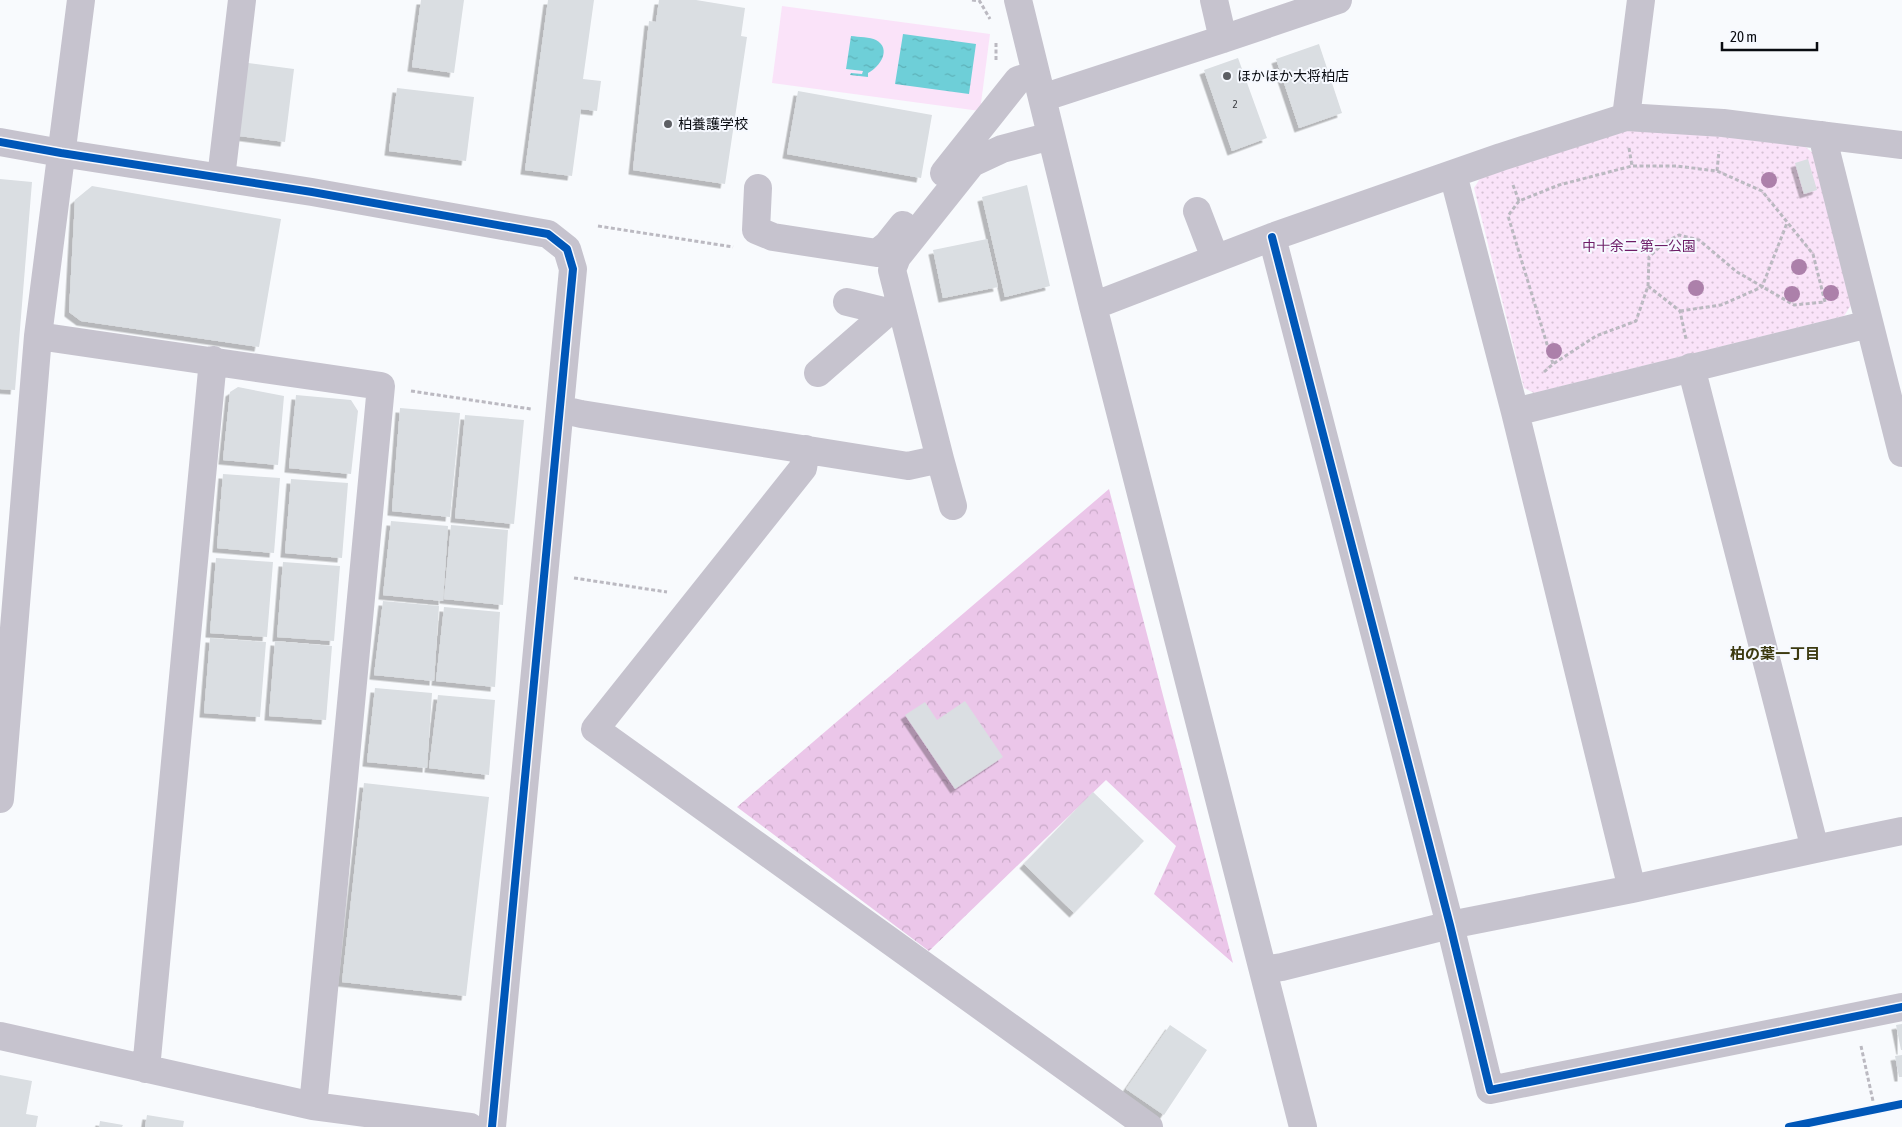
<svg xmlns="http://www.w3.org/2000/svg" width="1902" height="1127" font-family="'Asap Condensed','Noto Sans JP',sans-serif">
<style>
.grass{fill:#fae3f9}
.forest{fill:url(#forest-crowns)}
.park{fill:url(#park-dots)}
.water{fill:url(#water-ripples)}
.building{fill:#dadee2;filter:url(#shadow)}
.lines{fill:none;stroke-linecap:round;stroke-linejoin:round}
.path{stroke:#bbb9c1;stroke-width:3;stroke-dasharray:4 2.5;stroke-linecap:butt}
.minor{stroke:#c6c3ce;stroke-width:28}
.cycleway-casing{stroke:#f6f9ff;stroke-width:11}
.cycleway{stroke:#0057b8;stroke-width:8}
.tree{fill:#ac80aa}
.poi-dot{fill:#5d5f64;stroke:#f6f9ff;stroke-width:2}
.labels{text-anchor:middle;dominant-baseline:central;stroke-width:4;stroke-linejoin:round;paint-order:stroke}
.number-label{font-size:11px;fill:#3e4045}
.poi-label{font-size:14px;fill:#0a0c11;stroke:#f6f9ff;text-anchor:start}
.park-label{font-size:14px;fill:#6d1d67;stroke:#f6f9ff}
.neighbourhood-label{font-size:15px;font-weight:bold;fill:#3c3a10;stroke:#f6f9ff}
</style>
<defs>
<pattern id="forest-crowns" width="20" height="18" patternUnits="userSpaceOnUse" patternTransform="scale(1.25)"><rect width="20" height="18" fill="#ebc6e9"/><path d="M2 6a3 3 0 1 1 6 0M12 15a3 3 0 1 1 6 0" fill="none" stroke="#c8a9c7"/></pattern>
<pattern id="park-dots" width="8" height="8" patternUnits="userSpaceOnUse" patternTransform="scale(1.25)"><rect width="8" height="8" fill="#fae3f9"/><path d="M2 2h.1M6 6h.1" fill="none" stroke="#d5c2d4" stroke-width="1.8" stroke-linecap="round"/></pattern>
<pattern id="water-ripples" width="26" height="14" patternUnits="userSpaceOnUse" patternTransform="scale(1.25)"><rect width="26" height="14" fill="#6ecfd8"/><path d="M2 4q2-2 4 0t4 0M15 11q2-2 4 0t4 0" fill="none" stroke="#5eb1b8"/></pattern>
<filter id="shadow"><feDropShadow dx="-4.5" dy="4.5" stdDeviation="0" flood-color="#0004"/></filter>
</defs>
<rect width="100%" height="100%" fill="#f8fafd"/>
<!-- grass -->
<path class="grass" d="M782 6 990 34 980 111 772 83Z"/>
<!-- forest -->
<path class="forest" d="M1109 489 1233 963 1154 894 1176 846 1106 780 929 951 737 807Z"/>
<!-- park -->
<path class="park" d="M1638 127 1804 146 1817 156 1853 302 1844 316 1534 393 1524 388 1474 188 1481 177Z"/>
<!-- water -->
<path class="water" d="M903 34 976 44 969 94 895 84Z
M851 36C859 37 870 37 876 40 892 49 880 67 868 73V77L850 75 851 73 862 74 863 71 846 69Z"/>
<!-- building -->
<path class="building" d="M421 0H464L454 73 412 67Z
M548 0H594L583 79 601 81 597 111 581 109 572 176 525 170Z
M659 0H696L745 8 741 36 747 37 725 184 633 170 649 21 656 22Z
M1319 44 1342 113 1299 128 1276 59Z
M1238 58 1267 138 1232 151 1204 70Z
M248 63 294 69 285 142 239 136Z
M397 88 474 97 466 161 389 151Z
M798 91 932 115 921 178 787 154Z
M1808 159 1817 190 1804 194 1795 163Z
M0 179 32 182 15 390 0 389Z
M1027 185 1050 286 1005 297 982 197Z
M92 186 281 219 259 347 81 321 69 312 75 200Z
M987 239 998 287 943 298 933 250Z
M238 387 284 396 278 465 223 460 230 392Z
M296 395 351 400 358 411 351 474 289 468Z
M400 408 460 413 450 517 392 511Z
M465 415 524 420 514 524 455 518Z
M223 474 280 478 274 553 217 548Z
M291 479 348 483 342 558 285 553Z
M391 521 448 526 443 601 383 595Z
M451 525 508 530 503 605 444 599Z
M216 558 273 562 267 637 210 633Z
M283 562 340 566 334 641 277 637Z
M383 601 439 606 434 681 374 675Z
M444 607 500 612 495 687 436 681Z
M210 638 266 642 260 717 204 713Z
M275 641 332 646 326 720 269 716Z
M375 688 432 693 427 768 367 762Z
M438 695 495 700 489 775 429 768Z
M965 701 1003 757 955 789 905 715 925 702 937 720Z
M364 783 489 797 466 996 342 982Z
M1093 792 1144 841 1074 913 1024 864Z
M1902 1024V1050H1901L1896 1025Z
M1170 1025 1207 1050 1164 1115 1126 1089Z
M1902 1055V1077H1899L1895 1056Z
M0 1075 32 1081 26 1114 38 1116 36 1127H0Z
M147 1115 184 1121 183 1127H145Z
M100 1121 123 1125 122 1127H99Z"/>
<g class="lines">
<!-- path -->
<path class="path" d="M972 0 979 1
M979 0 990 19
M996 60V43
M1629 148 1632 166
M1717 171 1719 151
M1513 185 1519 201
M598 226 733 247
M1648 286 1680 311 1686 339
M1680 311 1721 305 1762 287 1787 223
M1544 372 1553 364 1596 336 1636 321 1648 286 1649 257 1664 243 1679 235 1699 240 1737 272 1794 305 1825 302 1813 254 1762 191 1717 171 1676 166H1632L1559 185 1519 201 1508 216 1553 364
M411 391 531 409
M574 578 667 592
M1861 1046 1873 1101"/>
<!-- minor -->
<path class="minor" d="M1018 0 1093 306 1303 1127
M1214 0 1223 39
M1042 98 1223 39 1338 0
M1626 117 1641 0
M1822 135 1902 453
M0 142 61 153 312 192 548 234 567 249 573 269 492 1127
M944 173 1018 80 1036 74
M1453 174 1515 412 1632 889
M221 178 242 0
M758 188 756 230 773 237 877 253 887 245 903 225
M1197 211 1215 258
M1272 237 1450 925 1490 1090 1902 1007
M847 302 888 312 900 307
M1093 306 1272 237 1501 157 1626 117 1723 123 1902 145
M38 336 381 386 313 1106
M1691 367 1815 849
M818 373 888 312
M560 409 581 414 908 466 940 459 892 270 897 257 972 163 1002 149 1051 136
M1515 412 1869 324
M806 449 803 468 595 729 1149 1127
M940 459 953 506
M0 799 38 336 81 0
M1263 970 1282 967 1450 925 1632 889 1815 849 1902 831
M0 1036 313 1106 470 1127
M146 1069 213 360"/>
<!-- cycleway casing -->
<g class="cycleway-casing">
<path id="cycleway" d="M0 142 61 153 312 192 548 234 567 249 573 269 492 1127
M1272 237 1450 925 1490 1090 1902 1007
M1789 1127 1902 1104"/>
</g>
<!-- cycleway -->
<use href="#cycleway" class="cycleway"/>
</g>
<!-- trees -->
<g class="tree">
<circle cx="1769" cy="180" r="8"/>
<circle cx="1799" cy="267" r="8"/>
<circle cx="1696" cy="288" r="8"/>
<circle cx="1831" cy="293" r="8"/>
<circle cx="1792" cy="294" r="8"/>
<circle cx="1554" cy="351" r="8"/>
</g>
<!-- markers -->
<g class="poi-dot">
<circle cx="1227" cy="76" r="5"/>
<circle cx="668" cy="124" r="5"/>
</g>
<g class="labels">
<!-- number labels -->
<g class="number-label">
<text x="1235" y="104">2</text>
</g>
<!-- poi labels -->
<g class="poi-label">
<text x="1237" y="76">ほかほか大将柏店</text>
<text x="678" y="124">柏養護学校</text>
</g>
<!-- park labels -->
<g class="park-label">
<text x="1639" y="246">中十余二 第一公園</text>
</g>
<!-- neighbourhood labels -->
<g class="neighbourhood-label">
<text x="1775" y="653">柏の葉一丁目</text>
</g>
</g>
<!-- scale -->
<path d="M1722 42v8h95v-8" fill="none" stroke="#0a0c11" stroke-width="2.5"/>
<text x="1730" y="42" font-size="15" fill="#0a0c11" stroke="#f6f9ff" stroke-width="4" paint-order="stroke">20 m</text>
</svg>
